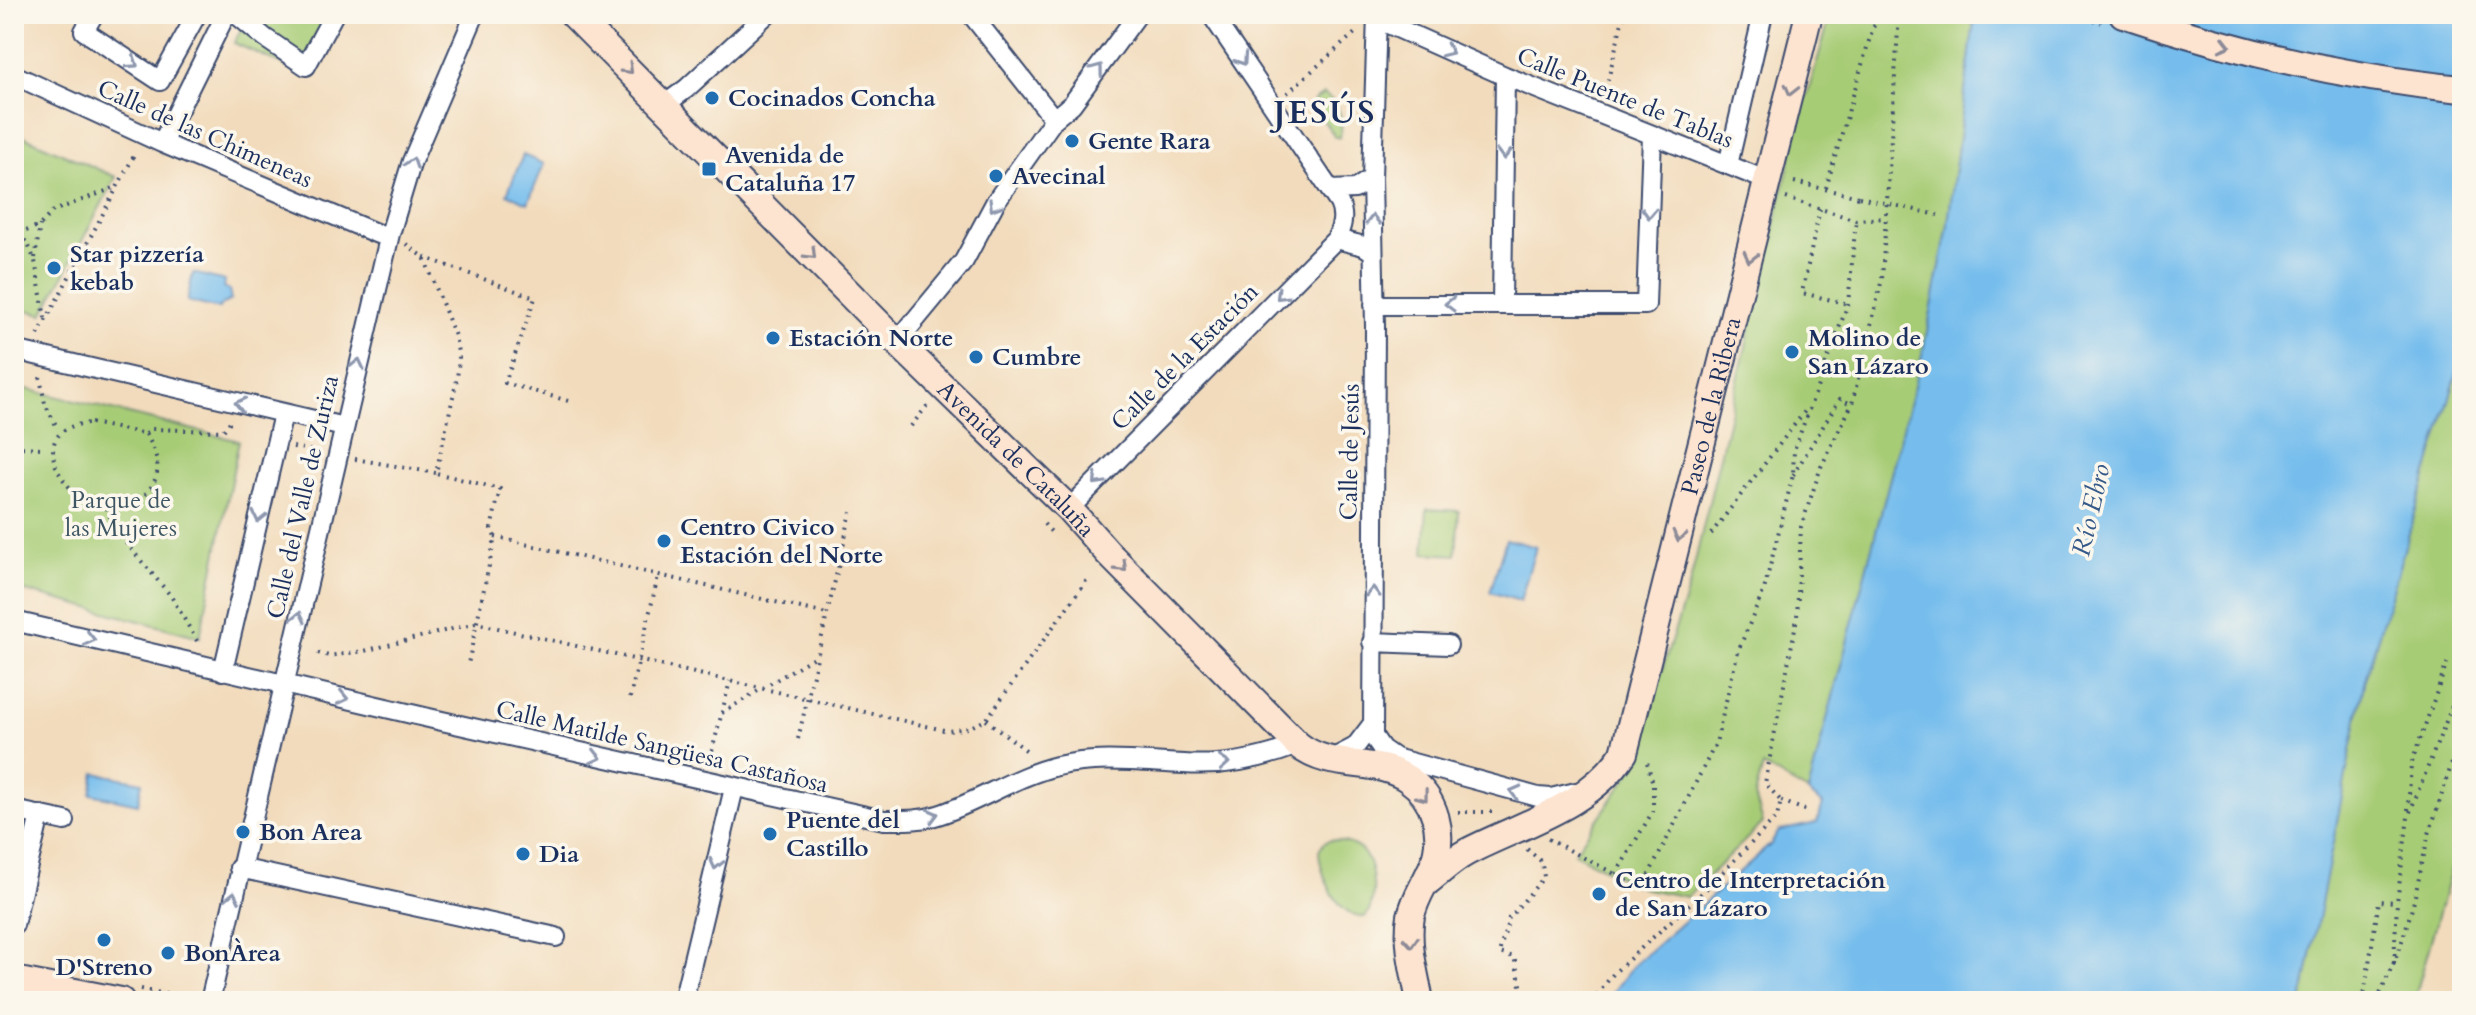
<svg xmlns="http://www.w3.org/2000/svg" width="2476" height="1015" font-family="Cardo,serif">
<style>
.green{fill:#a7cc76;stroke:#617e6a;stroke-width:2}
.water{fill:#76bded;stroke:#4876a6;stroke-width:2}
.lines{fill:none;stroke-linecap:round;stroke-linejoin:round}
.street-casing{stroke:#3b496c;stroke-width:22}
.secondary-casing{stroke:#3b496c;stroke-width:30}
.path{stroke:#3b496c;stroke-width:4;stroke-dasharray:2 6;stroke-linecap:butt}
.street{stroke:#fff;stroke-width:18}
.secondary{stroke:#fde4d0;stroke-width:26}
.path-bridge{stroke:#3b496c;stroke-width:4;stroke-dasharray:2 6;stroke-linecap:butt}
.oneway{stroke:#8c8a97}
.oneway2{stroke:#8d97ae}
.poi-dot{fill:#1f6fb2;stroke:#fbf7ec;stroke-width:3}
.labels{text-anchor:middle;dominant-baseline:central;stroke-width:7;stroke-linejoin:round;paint-order:stroke}
.poi-label{font-size:24px;font-weight:bold;fill:#1b2f5e;stroke:#fbf7ec;text-anchor:start}
.street-label{font-size:24px;fill:#1b2f5e;stroke:#fbf7ec}
.park-label{font-size:24px;fill:#3e5664;stroke:#fbf7ec}
.water-label{font-size:26px;font-style:italic;fill:#365a89;stroke:#fbf7ec}
.district-label{font-size:32px;font-weight:bold;letter-spacing:2px;fill:#1b2f5e;stroke:#fbf7ec}
</style>
<rect width="100%" height="100%" fill="#fbf7ec"/>
<filter id="ink" filterUnits="userSpaceOnUse"><feTurbulence type="fractalNoise" baseFrequency=".0125" numOctaves="2"/><feDisplacementMap in="SourceGraphic" scale="16" xChannelSelector="R" yChannelSelector="G"/><feConvolveMatrix kernelMatrix="1 2 1 2 8 2 1 2 1" color-interpolation-filters="sRGB"/></filter>
<filter id="wash" filterUnits="userSpaceOnUse"><feTurbulence type="fractalNoise" baseFrequency=".006" numOctaves="4" result="noise"/><feDisplacementMap in="SourceGraphic" scale="32" xChannelSelector="R" yChannelSelector="G"/><feGaussianBlur stdDeviation="1.8" result="paint"/><feColorMatrix in="noise" values="0 0 0 0 0 0 0 0 0 0 0 0 0 0 0 0 0 1.4 0 .05"/><feComposite in="paint" operator="in"/></filter>
<g filter="url(#wash)">
<rect width="100%" height="100%" fill="#f2dbbc"/>
<!-- green -->
<path class="green" d="M241 14H333L299 72 234 43 247 19Z
M1831 14H1975L1947 231 1923 352 1808 792 1763 766 1755 796 1763 823 1687 897 1642 888 1574 853 1628 776 1690 583 1799 122Z
M1324 94C1340 103 1344 120 1340 137H1335L1314 107V100Z
M14 132 116 177 43 314 14 307Z
M2462 357V831L2414 1001H2302L2364 683Z
M14 386 239 441 200 637 14 588Z
M1427 509 1459 511 1456 555 1424 553Z
M1331 840C1343 841 1358 844 1365 855 1375 870 1377 903 1365 917 1337 917 1320 874 1319 851L1324 843Z"/>
<!-- water -->
<path class="water" d="M1975 14H2462V357L2364 683 2302 1001H1606L1633 966 1771 844 1779 831 1817 823 1823 804 1808 792 1923 352 1947 231Z
M523 155 544 164 528 203 507 194Z
M193 273 225 281 224 287 229 290 231 300 221 305 219 309 187 301Z
M1506 539 1536 547 1520 601 1490 592Z
M95 773 142 782 138 804 91 794Z"/>
</g>
<g filter="url(#ink)">
<g class="lines">
<!-- street casing -->
<g class="street-casing">
<path id="street" d="M94 14 84 31 160 81 197 14
M236 14 265 38 306 66 334 14
M971 14 1054 119
M1377 14 1372 178 1375 326 1373 736 1382 749 1395 758 1538 797 1551 798 1576 792
M1377 19 1505 76 1768 181
M14 75 162 143 378 234
M664 105 686 89 767 14
M162 143 226 14
M1728 165 1763 14
M1330 190 1355 189 1372 178
M1336 239 1364 246 1373 252
M1502 303 1505 76
M1374 305H1646L1652 135
M897 342 964 261 996 201 1054 119 1072 104 1138 14
M14 350 344 427
M1069 509 1336 239C1342 227 1345 216 1339 203L1211 14
M14 621 433 719 884 820C902 820 920 821 938 815 979 802 1015 776 1057 766 1099 756 1141 762 1184 764 1224 767 1261 759 1298 745
M1372 642 1448 645
M223 671 283 414
M1328 761 1355 747 1371 726
M14 810 65 821
M239 868 556 937
M14 925 40 815
M210 1001 390 234 412 161 475 14
M683 1001 734 788"/>
</g>
<!-- secondary casing -->
<g class="secondary-casing">
<g id="secondary">
<path id="s1" d="M573 14 897 342 1069 509 1109 554 1298 745C1332 772 1375 756 1408 779 1436 798 1445 834 1433 865 1426 883 1415 897 1411 916 1406 944 1415 974 1420 1001"/>
<path d="M2123 14C2233 51 2347 78 2462 89"/>
<path id="s2" d="M1427 882C1440 872 1452 860 1467 852 1521 824 1589 807 1624 753L1809 14"/>
<path d="M14 980 121 1001"/>
</g>
</g>
<!-- path -->
<path class="path" d="M2078 14 2101 23
M1287 93 1355 33
M1604 96 1624 14
M14 115 21 99
M1794 182 1859 197
M1826 188 1873 27 1886 14
M1786 198 1856 220 1884 218
M1820 209 1802 293 1848 304
M14 228 28 244 35 261 45 318
M19 234 40 225 53 211 114 188
M406 244 424 257 455 336 459 358 457 379 436 473 500 489 491 529 495 537 468 664
M424 257 535 298 505 383 572 402
M35 258 40 225
M38 335 136 152
M40 377 45 404 58 429
M91 423 146 434C157 454 164 472 148 491 94 554 0 427 91 423Z
M911 426 927 406
M146 434 152 429 223 431 232 419
M14 447 43 448
M293 447 319 452
M355 459 436 473
M1793 475 1840 399 1852 404
M107 508 115 530 171 596 197 641
M1044 524 1053 534
M1711 534 1808 407
M495 537 827 614
M318 653 329 656 364 651 476 623 948 731 968 728 986 720 1089 577
M630 698 658 576
M722 713 817 655
M986 720 1027 751
M798 739 851 512
M710 759 730 681
M1781 801 1808 811
M2408 810 2411 765 2447 663
M1458 812H1494
M1548 839 1642 888 1716 743 1738 651 1764 590 1793 475 1794 450 1848 304 1856 220
M1616 874 1653 811V784L1647 762
M2394 963 2397 902 2408 817 2462 681
M141 989 191 999
M1525 1001 1514 957 1499 953 1509 918 1544 877 1542 862 1527 849
M1592 1001 1614 973 1706 889 1777 817 1781 801 1765 783 1797 618 1801 527 1821 467 1852 404 1882 279 1899 14
M2363 1001 2379 901 2397 902
M2377 1001 2399 951 2413 905 2428 837 2462 732
M2456 1001 2462 978"/>
<!-- street -->
<use href="#street" class="street"/>
<!-- secondary -->
<use href="#secondary" class="secondary"/>
<!-- path-bridge -->
<path class="path-bridge" d="M1859 197 1938 215"/>
</g>
<!-- one-way arrows -->
<defs><path id="oneway-chevron" d="M-2-3.5L2.5 0L-2 3.5" fill="none" stroke-width="1.6" stroke-linecap="round" stroke-linejoin="round" transform="scale(2)"/></defs>
<g class="oneway">
<use href="#oneway-chevron" transform="translate(2225 45) rotate(14)"/>
<use href="#oneway-chevron" transform="translate(628 69) rotate(45)"/>
<use href="#oneway-chevron" transform="translate(1791 90) rotate(104)"/>
<use href="#oneway-chevron" transform="translate(811 254) rotate(45)"/>
<use href="#oneway-chevron" transform="translate(1750 257) rotate(104)"/>
<use href="#oneway-chevron" transform="translate(1679 536) rotate(104)"/>
<use href="#oneway-chevron" transform="translate(1122 567) rotate(45)"/>
<use href="#oneway-chevron" transform="translate(1423 796) rotate(53)"/>
<use href="#oneway-chevron" transform="translate(1411 942) rotate(86)"/>
</g>
<g class="oneway2">
<use href="#oneway-chevron" transform="translate(1448 51) rotate(24)"/>
<use href="#oneway-chevron" transform="translate(1242 60) rotate(56)"/>
<use href="#oneway-chevron" transform="translate(133 63) rotate(34)"/>
<use href="#oneway-chevron" transform="translate(1098 69) rotate(-53)"/>
<use href="#oneway-chevron" transform="translate(1504 154) rotate(91)"/>
<use href="#oneway-chevron" transform="translate(412 163) rotate(-71)"/>
<use href="#oneway-chevron" transform="translate(994 206) rotate(121)"/>
<use href="#oneway-chevron" transform="translate(1649 213) rotate(92)"/>
<use href="#oneway-chevron" transform="translate(1373 220) rotate(-90)"/>
<use href="#oneway-chevron" transform="translate(1281 295) rotate(135)"/>
<use href="#oneway-chevron" transform="translate(1450 304) rotate(179)"/>
<use href="#oneway-chevron" transform="translate(358 364) rotate(-77)"/>
<use href="#oneway-chevron" transform="translate(240 404) rotate(-167)"/>
<use href="#oneway-chevron" transform="translate(1098 480) rotate(134)"/>
<use href="#oneway-chevron" transform="translate(259 517) rotate(103)"/>
<use href="#oneway-chevron" transform="translate(1373 592) rotate(-89)"/>
<use href="#oneway-chevron" transform="translate(299 617) rotate(-77)"/>
<use href="#oneway-chevron" transform="translate(90 639) rotate(13)"/>
<use href="#oneway-chevron" transform="translate(343 698) rotate(13)"/>
<use href="#oneway-chevron" transform="translate(596 757) rotate(13)"/>
<use href="#oneway-chevron" transform="translate(1224 763) rotate(-4)"/>
<use href="#oneway-chevron" transform="translate(1515 792) rotate(-165)"/>
<use href="#oneway-chevron" transform="translate(933 815) rotate(-15)"/>
<use href="#oneway-chevron" transform="translate(716 864) rotate(104)"/>
<use href="#oneway-chevron" transform="translate(233 897) rotate(-78)"/>
</g>
</g>
<!-- markers -->
<g class="poi-dot">
<circle cx="712" cy="98" r="8"/>
<circle cx="1072" cy="141" r="8"/>
<rect x="701" y="161" width="16" height="16" rx="4"/>
<circle cx="996" cy="176" r="8"/>
<circle cx="54" cy="268" r="8"/>
<circle cx="773" cy="338" r="8"/>
<circle cx="1792" cy="352" r="8"/>
<circle cx="976" cy="357" r="8"/>
<circle cx="664" cy="541" r="8"/>
<circle cx="243" cy="832" r="8"/>
<circle cx="770" cy="834" r="8"/>
<circle cx="523" cy="854" r="8"/>
<circle cx="1599" cy="894" r="8"/>
<circle cx="104" cy="940" r="8"/>
<circle cx="168" cy="953" r="8"/>
</g>
<g class="labels">
<!-- poi labels -->
<g class="poi-label">
<text x="728" y="98">Cocinados Concha</text>
<text x="1088" y="141">Gente Rara</text>
<text x="725" y="155">Avenida de<tspan x="725" dy="28">Cataluña 17</tspan></text>
<text x="1012" y="176">Avecinal</text>
<text x="70" y="254">Star pizzería<tspan x="70" dy="28">kebab</tspan></text>
<text x="789" y="338">Estación Norte</text>
<text x="1808" y="338">Molino de<tspan x="1808" dy="28">San Lázaro</tspan></text>
<text x="992" y="357">Cumbre</text>
<text x="680" y="527">Centro Civico<tspan x="680" dy="28">Estación del Norte</tspan></text>
<text x="786" y="820">Puente del<tspan x="786" dy="28">Castillo</tspan></text>
<text x="259" y="832">Bon Area</text>
<text x="539" y="854">Dia</text>
<text x="1615" y="880">Centro de Interpretación<tspan x="1615" dy="28">de San Lázaro</tspan></text>
<text x="184" y="953">BonÀrea</text>
<text x="104" y="967" text-anchor="middle">D'Streno</text>
</g>
<!-- street labels -->
<g class="street-label">
<text transform="translate(1625 98) rotate(22)">Calle Puente de Tablas</text>
<text transform="translate(205 134) rotate(24)">Calle de las Chimeneas</text>
<text transform="translate(1185 357) rotate(-45)">Calle de la Estación</text>
<text stroke="none"><textPath href="#s2" startOffset="596">Paseo de la Ribera</textPath></text>
<text transform="translate(1350 452) rotate(-89)">Calle de Jesús</text>
<text stroke="none"><textPath href="#s1" startOffset="628">Avenida de Cataluña</textPath></text>
<text transform="translate(303 497) rotate(-77)">Calle del Valle de Zuriza</text>
<text transform="translate(662 747) rotate(13)">Calle Matilde Sangüesa Castañosa</text>
</g>
<!-- park labels -->
<g class="park-label">
<text x="121" y="500">Parque de<tspan x="121" dy="28">las Mujeres</tspan></text>
</g>
<!-- water labels -->
<g class="water-label">
<text transform="translate(2091 510) rotate(-77)">Río Ebro</text>
</g>
<!-- district labels -->
<g class="district-label">
<text x="1325" y="113">JESÚS</text>
</g>
</g>
<!-- margin -->
<rect width="2476" height="1015" fill="none" stroke="#fbf7ec" stroke-width="48"/>
</svg>
